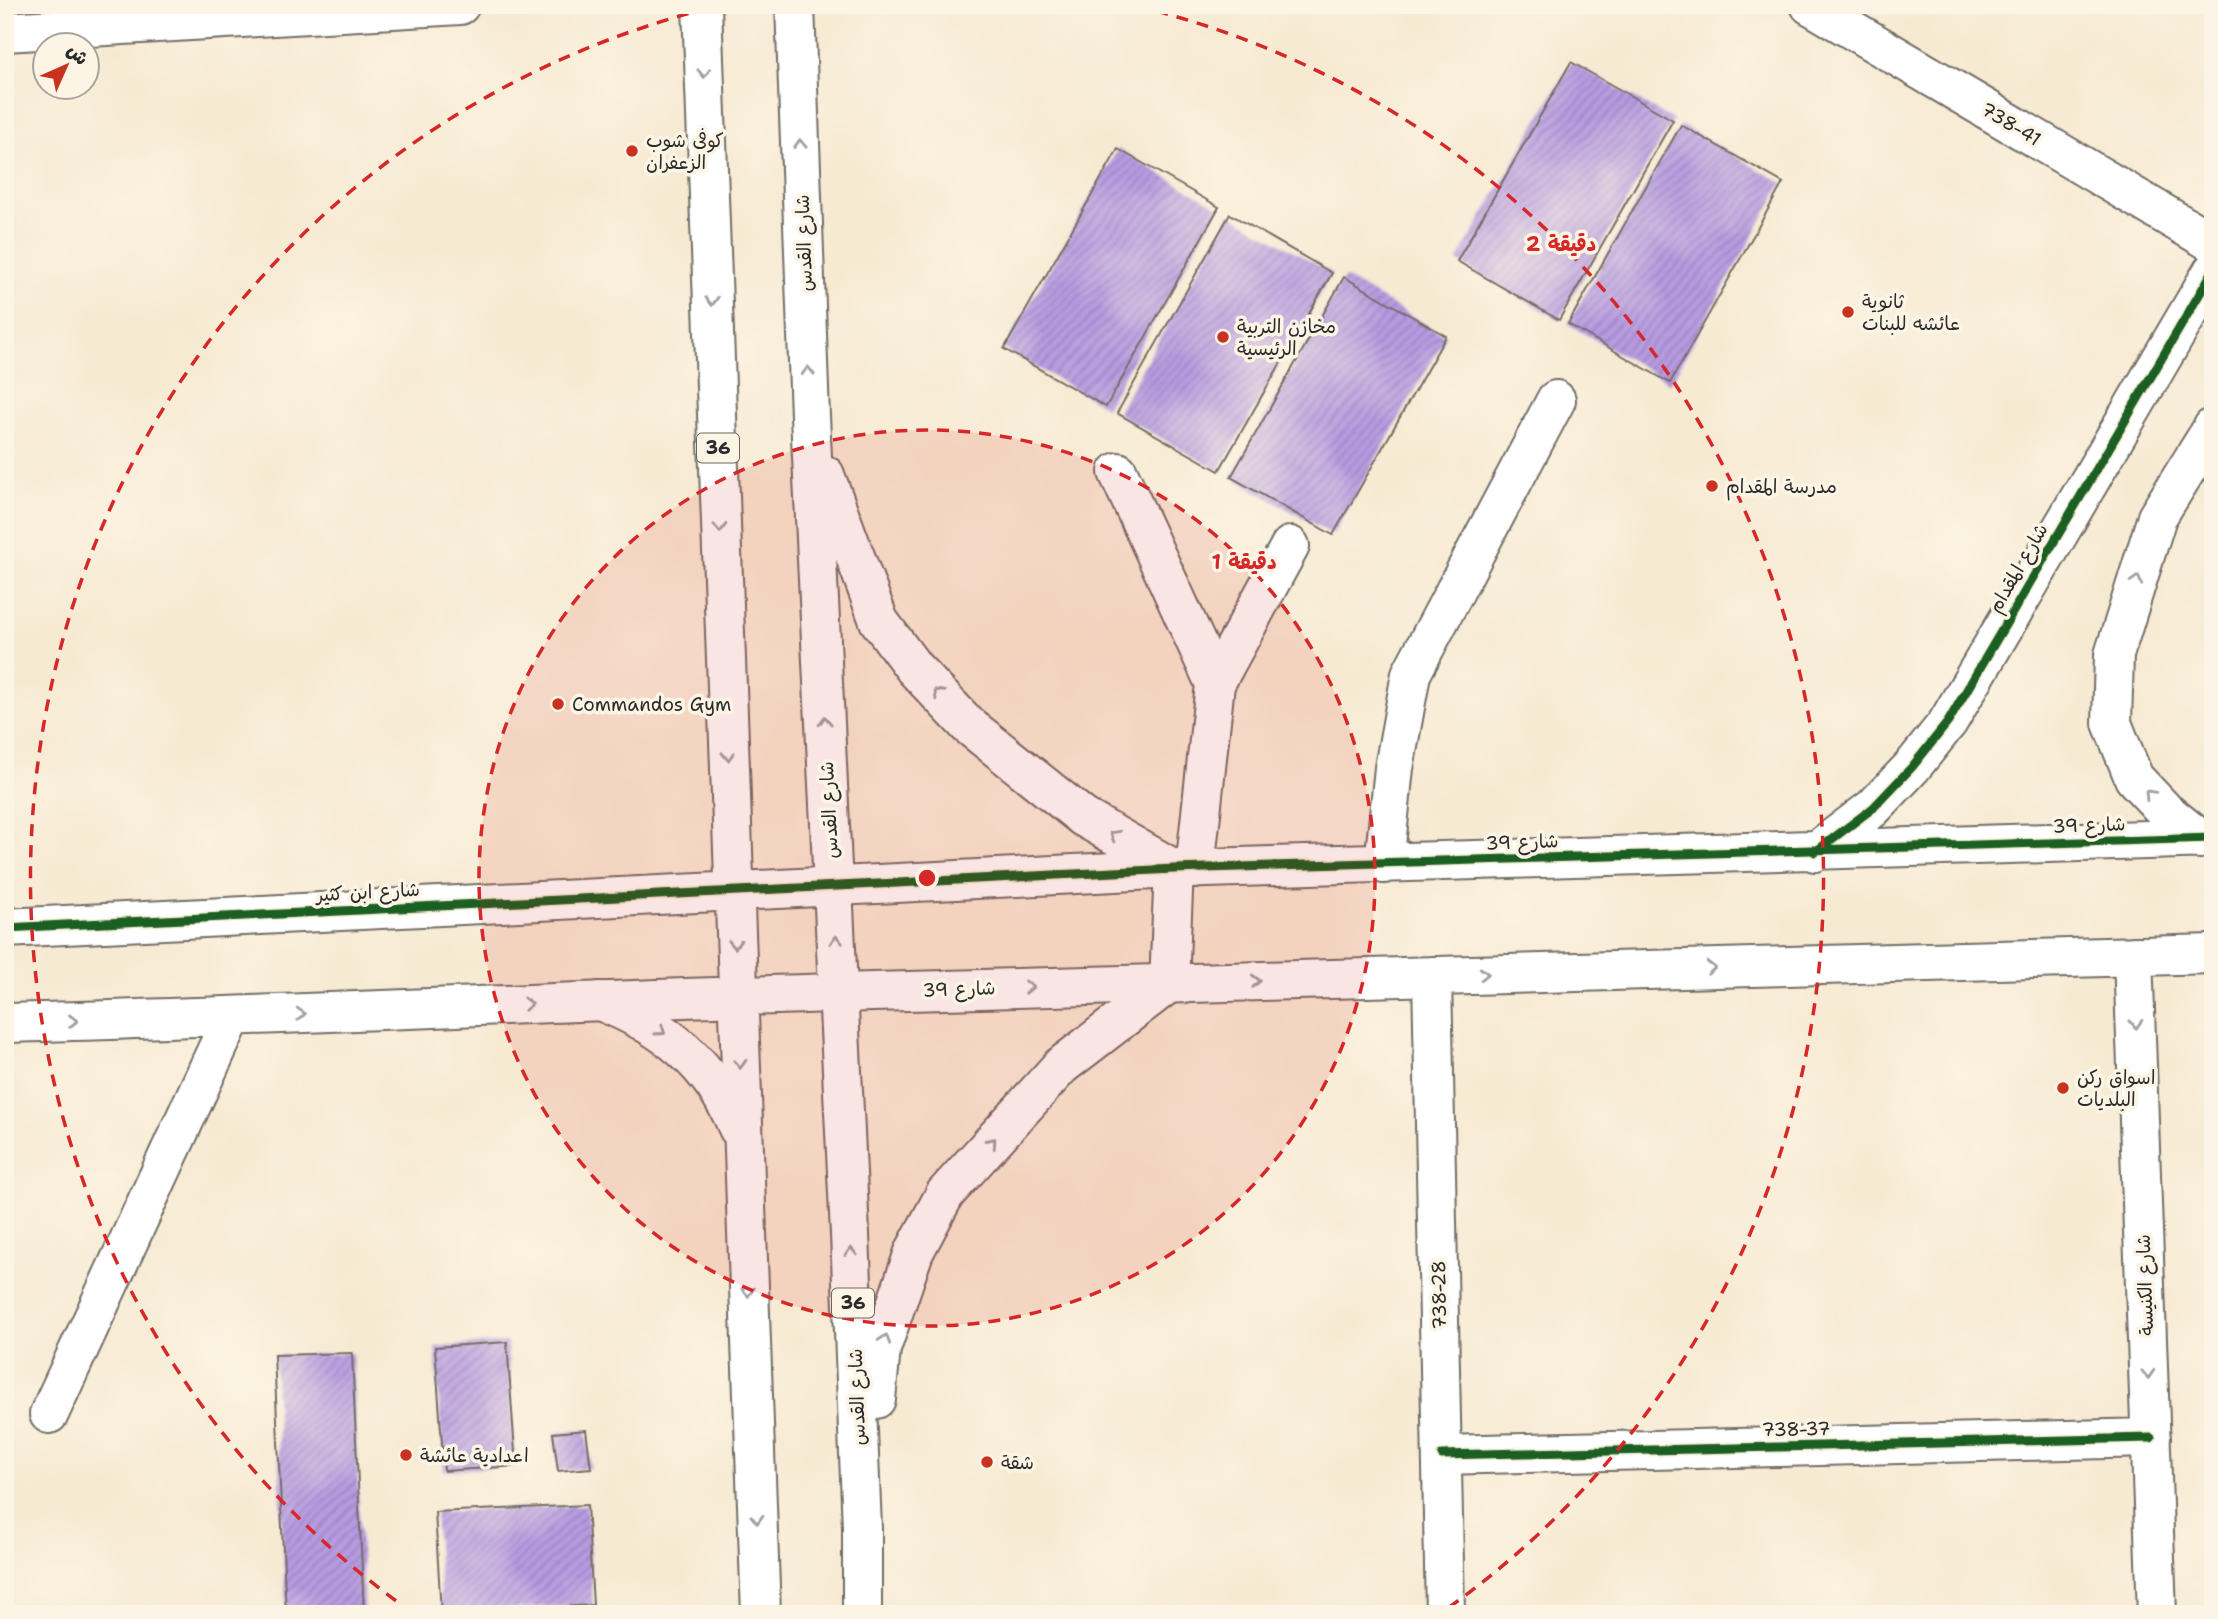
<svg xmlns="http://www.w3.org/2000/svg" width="2218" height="1619" font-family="'Shantell Sans','Playpen Sans Arabic',sans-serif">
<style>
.building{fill:url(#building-hatch)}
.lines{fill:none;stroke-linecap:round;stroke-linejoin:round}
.minor-casing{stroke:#726e66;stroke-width:42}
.major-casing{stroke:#726e66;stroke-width:42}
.minor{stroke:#fff;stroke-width:38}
.major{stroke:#fff;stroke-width:38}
.cycleway-casing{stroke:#fcf5e5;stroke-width:13}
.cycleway{stroke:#1b5e20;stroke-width:9}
.oneway{stroke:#a0a0a0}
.ring{fill:none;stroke:#d62828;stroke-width:3.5;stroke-dasharray:12 9}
.poi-dot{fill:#c8321e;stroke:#fcf5e5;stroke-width:2.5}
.labels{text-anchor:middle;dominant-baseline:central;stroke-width:7;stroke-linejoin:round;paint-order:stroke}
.shield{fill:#fcf5e5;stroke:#6a6863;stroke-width:2}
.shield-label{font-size:18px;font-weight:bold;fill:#2b2b2b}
.street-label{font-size:19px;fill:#2b2b2b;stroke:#fcf5e5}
.poi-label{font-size:19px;fill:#2b2b2b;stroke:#fcf5e5;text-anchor:start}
.centre{fill:#d62828;stroke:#fcf5e5;stroke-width:3.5}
.ring-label{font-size:21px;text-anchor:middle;font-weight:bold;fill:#d62828;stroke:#fcf5e5;stroke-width:7;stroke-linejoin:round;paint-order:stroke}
</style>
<defs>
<pattern id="building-hatch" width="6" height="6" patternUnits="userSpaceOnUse" patternTransform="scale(1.75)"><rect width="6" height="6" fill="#b89be2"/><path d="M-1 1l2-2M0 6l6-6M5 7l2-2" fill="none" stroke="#967fb7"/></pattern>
</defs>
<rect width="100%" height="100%" fill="#fcf5e5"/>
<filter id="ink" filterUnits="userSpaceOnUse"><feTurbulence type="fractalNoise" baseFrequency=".0143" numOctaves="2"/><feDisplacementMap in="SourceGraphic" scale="14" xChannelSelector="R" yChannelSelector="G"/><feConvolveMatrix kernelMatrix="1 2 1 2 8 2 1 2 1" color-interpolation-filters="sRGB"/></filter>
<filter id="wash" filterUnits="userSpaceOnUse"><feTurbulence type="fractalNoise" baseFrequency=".00686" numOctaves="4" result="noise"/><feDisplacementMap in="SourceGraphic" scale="28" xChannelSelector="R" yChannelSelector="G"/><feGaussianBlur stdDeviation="1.57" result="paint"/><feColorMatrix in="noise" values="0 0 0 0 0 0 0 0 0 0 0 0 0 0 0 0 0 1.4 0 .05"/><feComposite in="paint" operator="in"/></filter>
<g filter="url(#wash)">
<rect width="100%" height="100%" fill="#f7ead3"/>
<g id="blocks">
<!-- building -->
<path class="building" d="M1571 62 1673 120 1559 320 1457 261Z
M1681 125 1783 183 1670 383 1568 324Z
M1118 149 1219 207 1106 407 1004 349Z
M1230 214 1332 273 1219 471 1117 413Z
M1344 277 1446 336 1333 535 1231 477Z
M507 1342 516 1466 444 1471 435 1347Z
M352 1353 364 1614H286L274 1355Z
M586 1430 591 1468 558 1471 553 1433Z
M587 1505 593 1605 441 1613 435 1512Z"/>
</g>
</g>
<g filter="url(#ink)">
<use href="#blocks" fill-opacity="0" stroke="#726e66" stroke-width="2"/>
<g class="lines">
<!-- minor casing -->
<g class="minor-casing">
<path id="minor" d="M1810 5 2213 243
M5 32 460 5
M1118 472 1215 684 1195 869
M1215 684 1290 546
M2200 839 2165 811 2134 778 2112 723 2114 655 2157 517 2213 427
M1815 852 1873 808 1912 767 1948 722 2213 271
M1384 864 1394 768 1411 674 1556 400
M5 928 1174 869 2213 838
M2133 956 2157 1614
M1432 976 1445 1614
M5 1023C283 1016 560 1001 837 993 1296 979 1754 968 2213 954
M49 1414 232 1017
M1442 1455 2151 1438"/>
</g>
<!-- major casing -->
<g class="major-casing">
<path id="major" d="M702 5 761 1614
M795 5 810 416 850 1234 862 1528V1614
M825 475 879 621 914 668 968 725 1083 817 1174 869 1169 983 1061 1066 945 1194 914 1252 881 1349 876 1399
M600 1001C664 1026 711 1063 738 1128"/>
</g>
<!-- minor -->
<use href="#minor" class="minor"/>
<!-- major -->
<use href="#major" class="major"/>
<!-- cycleway casing -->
<g class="cycleway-casing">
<path id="cycleway" d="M1815 852 1873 808 1912 767 1948 722 2213 271
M5 928 1174 869 2213 838
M1442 1455 2151 1438"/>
</g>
<!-- cycleway -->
<use href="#cycleway" class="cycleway"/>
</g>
<!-- one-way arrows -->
<defs><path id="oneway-chevron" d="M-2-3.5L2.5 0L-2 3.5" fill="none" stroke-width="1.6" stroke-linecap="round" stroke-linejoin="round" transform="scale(1.75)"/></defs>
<g class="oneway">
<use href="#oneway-chevron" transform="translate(704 73) rotate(88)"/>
<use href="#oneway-chevron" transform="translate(800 144) rotate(-92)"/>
<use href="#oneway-chevron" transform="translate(712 301) rotate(88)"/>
<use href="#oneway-chevron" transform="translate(808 371) rotate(-92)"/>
<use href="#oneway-chevron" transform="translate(720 528) rotate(88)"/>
<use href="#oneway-chevron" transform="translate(2137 580) rotate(-73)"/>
<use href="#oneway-chevron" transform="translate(938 693) rotate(-134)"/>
<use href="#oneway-chevron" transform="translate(825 721) rotate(-93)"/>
<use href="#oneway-chevron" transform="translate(728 756) rotate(88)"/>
<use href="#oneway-chevron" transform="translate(2149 794) rotate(-133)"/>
<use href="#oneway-chevron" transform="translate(1114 835) rotate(-150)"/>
<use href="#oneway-chevron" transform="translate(836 940) rotate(-93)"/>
<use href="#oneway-chevron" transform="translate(735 944) rotate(88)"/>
<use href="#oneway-chevron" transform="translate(1711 968) rotate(-2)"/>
<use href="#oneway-chevron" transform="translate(1484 974) rotate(-2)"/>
<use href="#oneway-chevron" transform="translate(1256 981) rotate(-2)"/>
<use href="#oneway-chevron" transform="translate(1029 987) rotate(-2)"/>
<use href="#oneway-chevron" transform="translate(528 1004) rotate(-3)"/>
<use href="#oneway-chevron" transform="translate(301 1014) rotate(-3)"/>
<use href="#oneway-chevron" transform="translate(73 1021) rotate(-1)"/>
<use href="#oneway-chevron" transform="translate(2136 1024) rotate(88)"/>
<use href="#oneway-chevron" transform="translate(661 1031) rotate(35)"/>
<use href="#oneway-chevron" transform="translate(740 1064) rotate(88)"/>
<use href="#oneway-chevron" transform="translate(992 1142) rotate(-48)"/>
<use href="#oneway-chevron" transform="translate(851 1252) rotate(-92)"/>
<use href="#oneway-chevron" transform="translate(748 1292) rotate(88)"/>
<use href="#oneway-chevron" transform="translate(885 1339) rotate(-72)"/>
<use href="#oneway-chevron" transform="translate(2148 1374) rotate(88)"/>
<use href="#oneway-chevron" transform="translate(757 1519) rotate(88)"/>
</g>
</g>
<!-- distance rings -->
<circle cx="927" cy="878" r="448" fill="#d62828" fill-opacity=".12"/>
<g class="ring">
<circle cx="927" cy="878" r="448"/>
<path d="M413 1613A897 897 0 0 1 718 6M1136 6A897 897 0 0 1 1441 1613"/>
</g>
<!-- markers -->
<g class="poi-dot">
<circle cx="632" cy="151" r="7"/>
<circle cx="1848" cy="312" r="7"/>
<circle cx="1223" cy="337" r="7"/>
<circle cx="1712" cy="486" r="7"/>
<circle cx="558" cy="704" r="7"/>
<circle cx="2063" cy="1088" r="7"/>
<circle cx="406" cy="1455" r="7"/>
<circle cx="987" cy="1462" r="7"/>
</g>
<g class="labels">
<!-- shield labels -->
<g class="shield">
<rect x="697" y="433.5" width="42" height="29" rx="5"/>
<rect x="832" y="1288.5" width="42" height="29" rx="5"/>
</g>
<g class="shield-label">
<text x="718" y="448">36</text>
<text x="853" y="1303">36</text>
</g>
<!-- street labels -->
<g class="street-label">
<text transform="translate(2011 124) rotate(31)">738-41</text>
<text transform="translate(804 243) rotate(-92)">شارع القدس</text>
<text transform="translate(2018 568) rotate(-60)">شارع المقدام</text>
<text transform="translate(829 810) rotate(-93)">شارع القدس</text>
<text transform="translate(2089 825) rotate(-2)">شارع 39</text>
<text transform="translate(1522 842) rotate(-2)">شارع 39</text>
<text transform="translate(368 892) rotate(-3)">شارع ابن كثير</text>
<text transform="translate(959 989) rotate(-2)">شارع 39</text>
<text transform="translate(2145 1285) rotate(-92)">شارع الكنيسة</text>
<text transform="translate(1439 1295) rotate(-91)">738-28</text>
<text transform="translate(857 1397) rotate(-92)">شارع القدس</text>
<text transform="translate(1796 1429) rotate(-1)">738-37</text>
</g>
<!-- poi labels -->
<g class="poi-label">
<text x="646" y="140">كوفي شوب<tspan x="646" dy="22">الزعفران</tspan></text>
<text x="1862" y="301">ثانوية<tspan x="1862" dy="22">عائشه للبنات</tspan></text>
<text x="1237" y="326">مخازن التربية<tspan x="1237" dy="22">الرئيسية</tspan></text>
<text x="1726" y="486">مدرسة المقدام</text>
<text x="572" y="704">Commandos Gym</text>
<text x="2077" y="1077">اسواق ركن<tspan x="2077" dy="22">البلديات</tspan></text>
<text x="420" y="1455">اعدادية عائشة</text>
<text x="1001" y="1462">شقة</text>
</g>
</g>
<circle cx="927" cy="878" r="10" class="centre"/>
<g class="ring-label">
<text x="1561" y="251">2 دقيقة</text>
<text x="1244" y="569">1 دقيقة</text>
</g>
<!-- margin -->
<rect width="2218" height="1619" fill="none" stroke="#fcf5e5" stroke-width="28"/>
<!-- north arrow -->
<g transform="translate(66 66) rotate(45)"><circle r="33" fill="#fcf5e5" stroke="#a8a49b" stroke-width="2"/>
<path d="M0-5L12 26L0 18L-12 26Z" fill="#c8321e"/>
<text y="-10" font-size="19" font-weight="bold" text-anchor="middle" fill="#2b2b2b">ش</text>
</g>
</svg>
